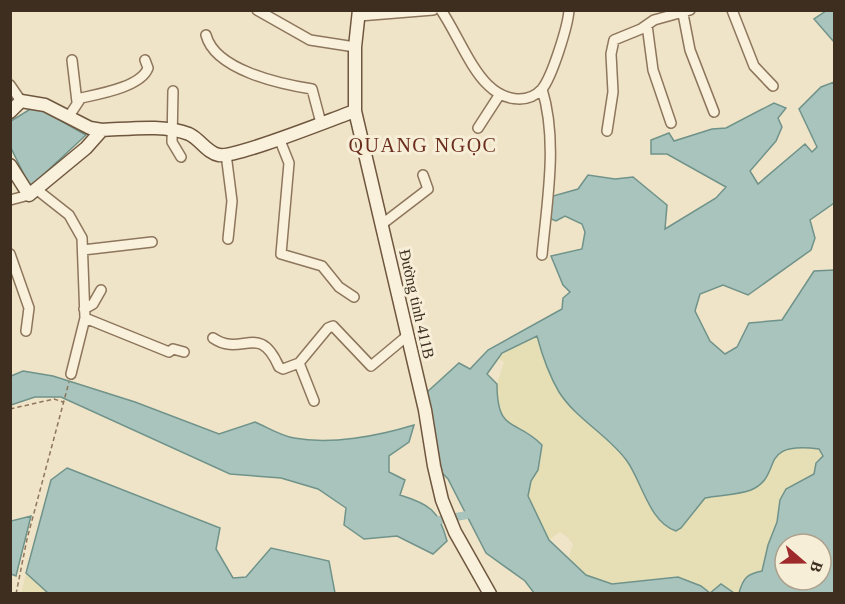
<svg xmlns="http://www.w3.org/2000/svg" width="845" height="604" font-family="Georgia,serif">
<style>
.farmland{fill:#e6deb5}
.water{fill:#a9c4bc;stroke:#6f938a;stroke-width:1.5;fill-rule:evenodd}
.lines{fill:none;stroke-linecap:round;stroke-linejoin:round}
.canal{stroke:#a9c4bc;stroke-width:8}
.street-casing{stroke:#8d765c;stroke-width:12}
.secondary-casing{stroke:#6f573f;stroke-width:15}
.path{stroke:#8d765c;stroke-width:1.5;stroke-dasharray:4.5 3;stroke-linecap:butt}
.street{stroke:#faf1dc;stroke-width:9}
.secondary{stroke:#faf1dc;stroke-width:12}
.labels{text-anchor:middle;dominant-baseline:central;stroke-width:6;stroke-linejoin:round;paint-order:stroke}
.street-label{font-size:16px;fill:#3d2e20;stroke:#f7eed8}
.quarter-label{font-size:20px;letter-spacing:1.5px;fill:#6b2e1e;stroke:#f7eed8}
</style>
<rect width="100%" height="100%" fill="#f0e4c8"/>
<!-- farmland -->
<path class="farmland" d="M537 336 541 353 560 393 625 459 640 482 651 508 681 528 704 498 750 490 761 482 774 458 785 449 800 446 819 449 823 455 814 474 786 489 780 500 777 522 768 545 762 571 742 580 739 593H734L721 584 711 593 678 576 612 584 586 575 569 557 573 544 567 537 560 532 549 540 528 496 531 481 538 470 541 456 534 436 511 425 504 419 497 405V384L504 362 498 358 502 353Z
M26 573 38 583 48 593 21 594Z"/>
<!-- water -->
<path class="water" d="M826 11H834V42L814 19Z
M834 82V203L810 220 815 238 811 250 748 295 723 285 700 294 695 311 710 341 725 354 737 347 749 323 782 320 814 271 834 270V593H739C743 578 747 574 762 571L768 545 777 522 780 500 786 489 814 474 816 463 823 456 819 449C755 441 785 475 751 490 738 495 719 495 705 498L681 528 676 531C649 522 642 482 627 461 608 435 576 419 559 392 549 375 542 355 537 336L502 353 487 374 497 384C497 434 516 418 542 445L538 470 531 481 528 496 549 540 586 575 612 584 678 577 701 586 710 593 721 584 734 593H534L525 581 486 553 448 479 439 470 426 393 459 363 470 369 488 350 562 309 563 298 570 292 563 285 551 256 582 249 585 232 582 224 565 216 556 221 549 218 553 196 578 189 588 175 615 179 633 177 667 205 665 229 716 198 726 187 667 154H651V140L669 133 674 141 712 129 726 128 774 103 786 108 778 118 782 127 776 141 750 171 758 184 805 144 812 152 817 147 799 109 821 87ZM785 544H821V580H785Z
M32 108 42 110 86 135 30 187 11 148V121Z
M23 371 53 376 135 402 219 434 255 422C267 427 281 436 294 438 331 445 378 436 414 425L409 442 389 456V472L405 480 400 495C429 504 439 510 447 541L433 554 397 536 364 539 344 525 346 508 318 489 281 478 230 474 61 397H35L11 405V376Z
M67 468 220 528 216 549 233 578 246 577 271 548 329 561 335 593H48L26 573 51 480Z
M31 516 16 576 11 574V521Z"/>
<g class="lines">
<!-- canal -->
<path class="canal" d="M429 522 467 515"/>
<!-- street casing -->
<g class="street-casing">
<path id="street" d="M257 10 310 40 355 47
M441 10C456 32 470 68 488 85 502 99 526 106 542 89 552 77 568 26 569 10
M732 10 754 66 773 86
M683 14 690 50 714 112
M359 16 433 10
M647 25 653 70 671 123
M206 35C215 70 280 84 312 89L321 123
M72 60 77 102
M10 85 21 101
M542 89C558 141 547 201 542 255
M173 91 172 142 181 157
M69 116 81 98C99 94 141 87 148 68L145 60
M478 128 500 94
M607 131 613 92 611 54 614 40 641 29 654 20 690 10
M279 138 289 163 281 254 322 266 339 287 354 297
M226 154 232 201 228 239
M36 189 69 215 82 238 85 318 71 374
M10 200 29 195
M381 225 428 189 423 175
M83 250 152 242
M10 254 29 308 26 331
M84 309 93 304 101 290
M85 318 169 352 173 349 184 352
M213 338C242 358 259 321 279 367L283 369 299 363 328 328 333 326 371 366 407 336
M299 363 314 401"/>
</g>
<!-- secondary casing -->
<g class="secondary-casing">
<path id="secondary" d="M359 10 355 47V111L425 410 434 466 442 500 455 532 490 594
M10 112 21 101 45 105 90 128 102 130 86 148 29 195 10 165
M102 130C129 129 164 124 189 134 200 139 207 153 219 155 236 158 332 119 355 111"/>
</g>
<!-- path -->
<path class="path" d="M10 409 54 399 63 402
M16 594 27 539 69 382"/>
<!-- street -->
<use href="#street" class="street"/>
<!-- secondary -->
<use href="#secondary" class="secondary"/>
</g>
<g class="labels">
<!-- street labels -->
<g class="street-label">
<text transform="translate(417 304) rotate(77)">Đường tỉnh 411B</text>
</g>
<!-- quarter labels -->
<g class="quarter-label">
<text x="423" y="145">QUANG NGỌC</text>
</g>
</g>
<!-- border -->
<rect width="845" height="604" fill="none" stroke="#3d2e20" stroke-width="24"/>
<!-- north arrow -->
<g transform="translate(803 562) rotate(110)"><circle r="28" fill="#f7eed8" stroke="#ada18e" stroke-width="1.5"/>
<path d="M0-4.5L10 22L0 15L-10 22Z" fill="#9e2a2b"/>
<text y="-9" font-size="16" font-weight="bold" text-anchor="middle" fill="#3d2e20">B</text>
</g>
</svg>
